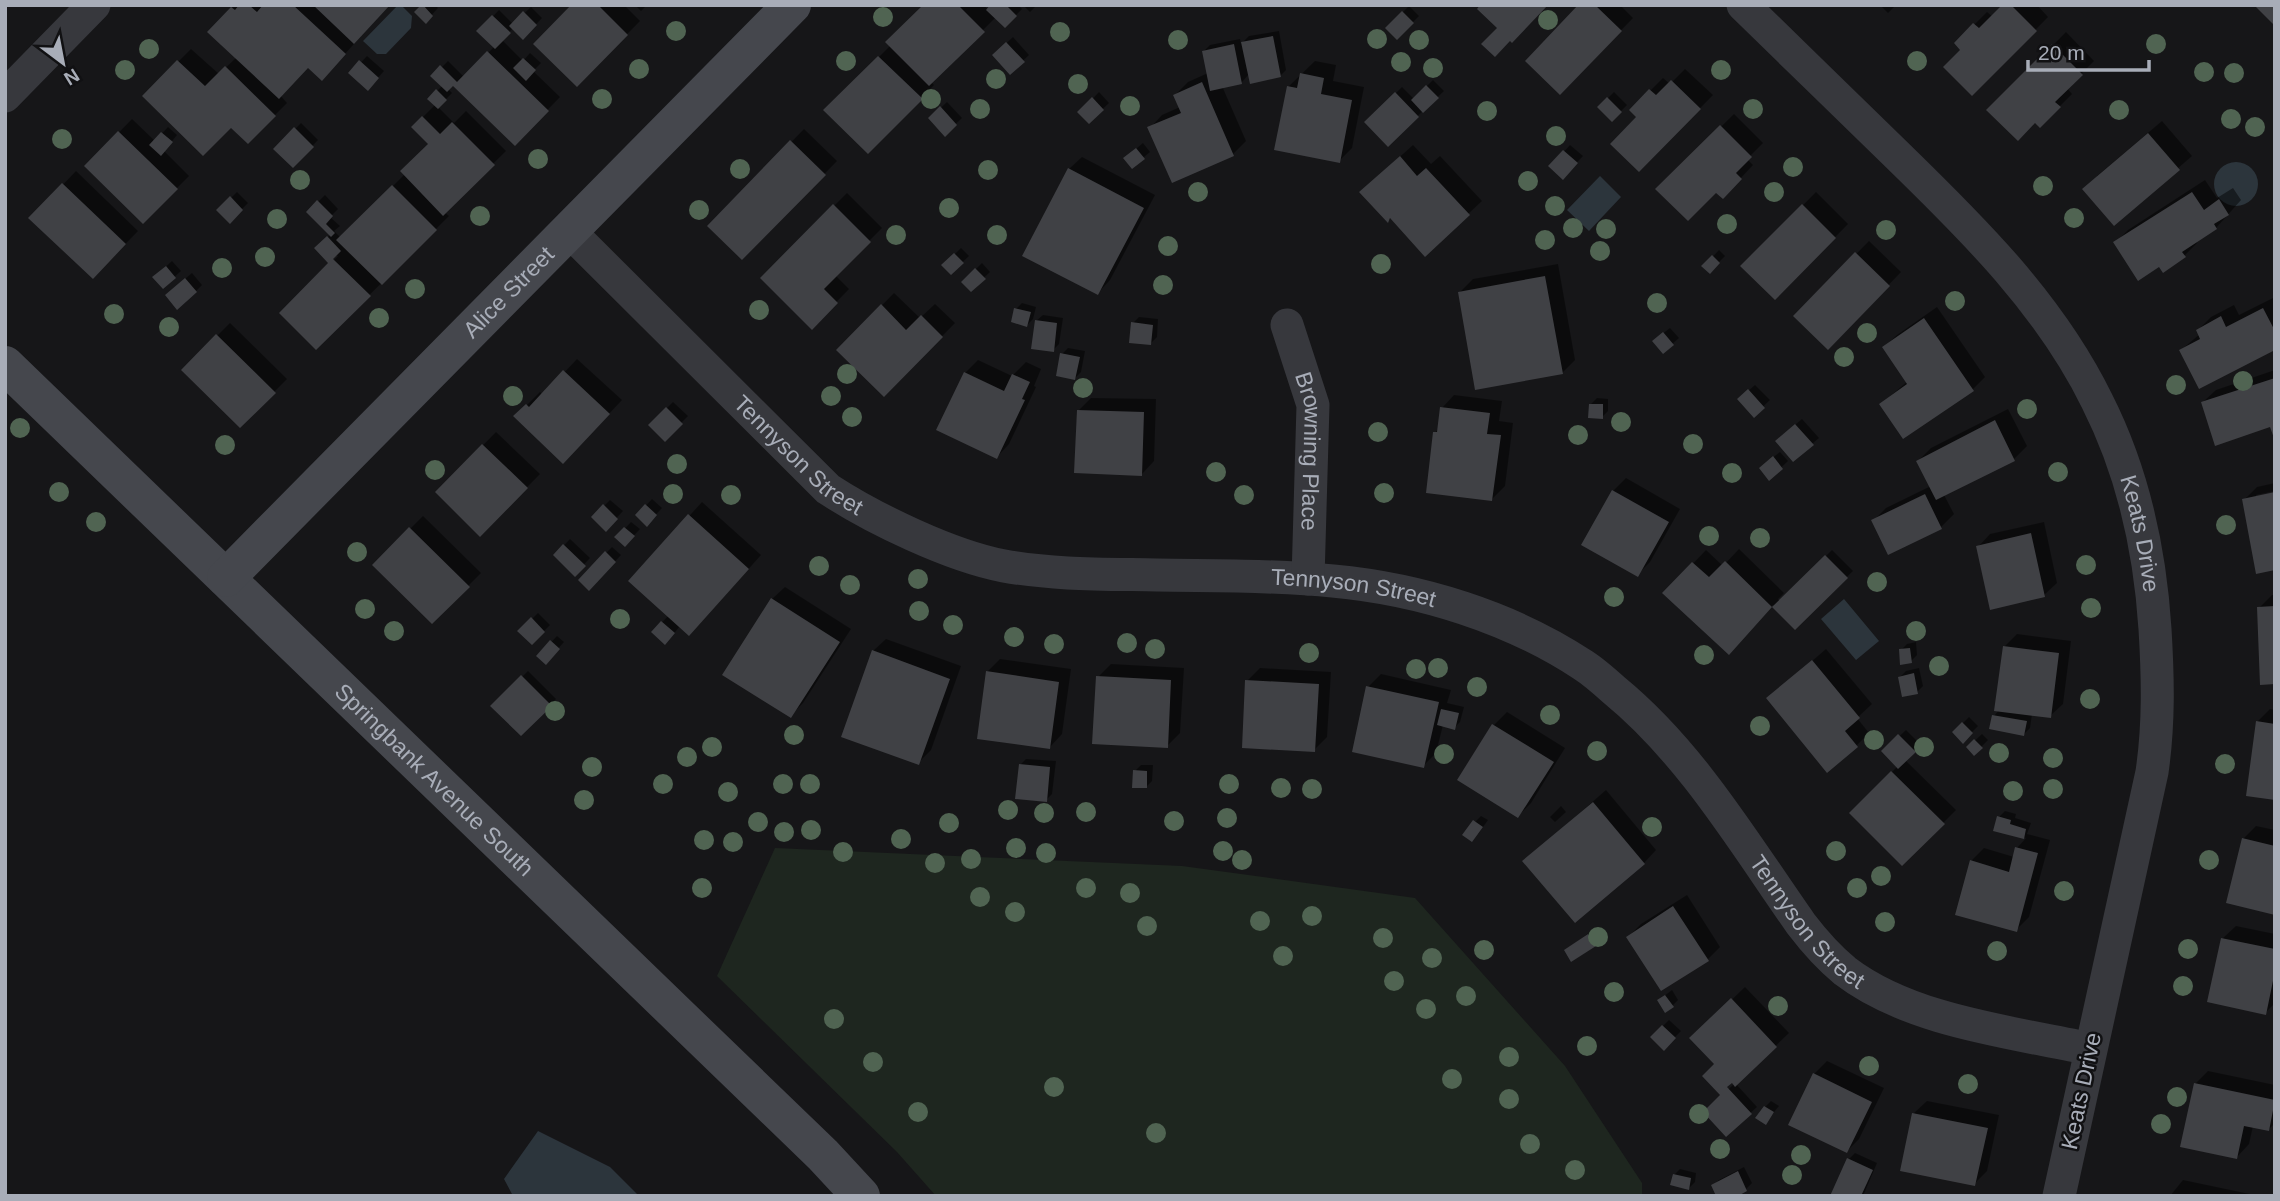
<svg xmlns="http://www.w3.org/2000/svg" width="2280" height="1201" font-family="Helvetica,sans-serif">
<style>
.green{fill:#1e261f}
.water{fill:#2c353c}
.shadow{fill:#0007}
.building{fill:#404145}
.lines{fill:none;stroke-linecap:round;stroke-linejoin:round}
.street{stroke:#37383d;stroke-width:33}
.secondary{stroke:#45474d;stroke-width:38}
.tree{fill:#506452}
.labels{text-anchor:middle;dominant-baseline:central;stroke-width:5;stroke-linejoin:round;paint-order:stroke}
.street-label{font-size:23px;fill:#a8adb8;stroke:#111113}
</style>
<rect width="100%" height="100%" fill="#161618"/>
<!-- green -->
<path class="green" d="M775 848 1182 866 1415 898 1565 1066 1642 1183V1196H936L897 1152 717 976Z"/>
<!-- water -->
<path class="water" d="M398 5H401L412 16 411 28 386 54H377L363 41Z
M2214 184a22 22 0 1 1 44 0a22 22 0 1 1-44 0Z
M1600 176 1621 197 1589 231 1567 210Z
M1844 599 1879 641 1856 660 1821 619Z
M538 1131 610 1167 639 1196H513L504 1179Z"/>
<!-- shadow -->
<path class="shadow" d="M235 5H389L335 65 308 66 280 95 287 103 248 142 231 125 144 96 191 49 219 74 237 57 209 32Z
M423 5H435L438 8 426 21Z
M574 5H624L640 21 577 85Z
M635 5H647L641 11Z
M925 5H984L988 10 992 5H1018L1022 9 1005 26 996 17 931 82 934 85 868 151 826 110 891 45Z
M1023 5H1037L1030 12Z
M1581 5H1620L1633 18 1560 93Z
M1880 5H1896L1888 13Z
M2005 5H2037L2048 17 1972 94 1963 49 1956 43 1987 12 1993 17Z
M1409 6 1419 16 1397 38 1387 28Z
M531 7 542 18 523 38 513 28 502 40 523 61 530 53 541 63 533 71 560 97 515 143 453 83 448 89 452 93 438 107 454 123 466 111 506 151 444 212 449 216 316 348 282 313 338 256 317 248 331 234 308 212 325 195 338 209 330 217 340 226 334 231 341 238 405 174 430 143 413 127 435 105 429 99 443 85 433 76 448 61 464 77 494 47 479 31 499 10 513 24Z
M1279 31 1286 70 1280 76 1249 74 1242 82 1222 86 1246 141 1233 154 1150 128 1162 115 1180 107 1175 95 1188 82 1208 73 1204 51 1210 45 1240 39 1241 44 1249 36Z
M2066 32 2094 61 2067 88 2072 94 2040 126 2035 121 1989 110Z
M1013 37 1029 55 1010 73 994 55Z
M367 56 384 71 368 89 351 73Z
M1315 61 1336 65 1333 81 1364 87 1352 148 1339 161 1288 87Z
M1685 69 1713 95 1639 170V117L1631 110 1663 78 1670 84Z
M1433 80 1444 91 1388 144 1367 122 1402 87 1414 99Z
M1099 92 1109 103 1089 122 1080 112Z
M1614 92 1627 105 1612 120 1599 107Z
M947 102 962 118 945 134 930 118Z
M1734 114 1763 143 1747 159 1753 165 1723 197 1716 190 1658 189Z
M132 119 155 141 168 127 177 135 164 151 189 176 143 222 86 166Z
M2162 121 2192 156 2114 224 2097 176Z
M301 123 318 140 293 166 276 149Z
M804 129 837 161 742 258 709 226Z
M1143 143 1150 152 1144 157 1131 153Z
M1413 145 1431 164 1440 156 1482 201 1425 254 1392 217 1388 221 1374 180Z
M1570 145 1583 156 1563 177 1551 166Z
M1082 157 1155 195 1110 280 1098 293 1069 169Z
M76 171 138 231 93 277 31 218Z
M2205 180 2217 198 2233 188 2241 200 2216 228 2196 241 2197 243 2184 256 2160 265 2115 243 2128 230Z
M237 192 248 203 230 221 219 210Z
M1816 192 1848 224 1775 298 1743 266Z
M847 193 882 228 835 275 849 289 812 327 762 278Z
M1869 241 1901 272 1828 348 1795 316Z
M961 248 969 256 951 273 944 265Z
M1719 250 1725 256 1710 271 1704 266Z
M172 261 181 271 163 287 161 271Z
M982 263 990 272 971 290 963 282Z
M1558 264 1575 360 1562 373 1460 292 1473 279Z
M192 273 202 285 196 291 173 289Z
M894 293 920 318 935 304 955 323 884 395 838 350Z
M2275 297V348L2181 350 2200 334 2198 330 2211 317 2234 305 2239 315Z
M1022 303 1036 307 1033 319 1027 325 1016 309Z
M1937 307 1985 377 1973 389 1881 404 1908 381 1884 347 1897 335Z
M1043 315 1063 318 1059 344 1053 350 1036 321Z
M1139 317 1158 319 1157 337 1151 343 1133 323Z
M230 323 287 379 240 426 183 370Z
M1670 328 1679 338 1663 352 1661 335Z
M1068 348 1085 351 1081 372 1075 378 1062 354Z
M577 359 622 400 576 449 516 416 540 392 543 395Z
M978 360 1012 376 1026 362 1041 369 1034 386 1036 387 1009 444 997 457 965 373Z
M2275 370V437L2271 425 2203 402 2216 390Z
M1755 385 1770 400 1754 415 1739 399Z
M1454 395 1502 401 1499 421 1513 423 1505 486 1492 499 1435 433 1439 428 1442 408Z
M1091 398 1156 399 1154 461 1142 474 1079 410Z
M1597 398 1608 399V411L1602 417 1591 404Z
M673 402 688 416 665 439 650 425Z
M2008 409 2027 446 2014 459 1944 495 1954 514 1941 527 1873 521 1886 508 1931 486 1918 461 1931 448Z
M1802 419 1819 438 1793 460 1783 435Z
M496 432 540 474 480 535 437 492Z
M1780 452 1788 461 1770 478 1767 462Z
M1626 478 1680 509 1650 562 1637 575 1613 491Z
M2275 483V491L2256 495V498L2244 500 2257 487Z
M652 499 662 508 647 524 637 515Z
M610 500 623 511 606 529 593 517Z
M702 502 761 555 702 621 680 626 671 637 653 632 669 615 630 581Z
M423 516 481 573 432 622 374 565Z
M631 522 640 529 625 545 617 537Z
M2044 522 2057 583 2044 595 1978 547 1990 534Z
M570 539 590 558 575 574 555 555Z
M612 547 621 555 589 589 580 580Z
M1739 549 1784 593 1778 599 1780 602 1832 550 1853 571 1795 627 1773 605 1741 640 1665 593 1706 550 1723 566Z
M785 587 851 629 803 703 790 716 772 599Z
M2272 595H2275V683L2259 608Z
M538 613 550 625 532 643 520 631Z
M2017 634 2071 641 2063 704 2050 716 2032 714 2030 728 2024 734 1994 716 1999 710 2004 647Z
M557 636 564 642 546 662 538 656Z
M886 639 961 666 931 750 918 763 873 651Z
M1916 642 1917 655 1911 661 1901 650 1907 644Z
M1826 649 1872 704 1857 718 1869 733 1856 746 1768 699Z
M1000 659 1071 669 1062 734 1050 747 987 672Z
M1111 664 1184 668 1180 733 1167 746 1098 677Z
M1260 668 1331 672 1327 737 1314 750 1247 681Z
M1919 668 1923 686 1917 692 1900 677 1906 671Z
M528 671 556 699 521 734 493 706Z
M1381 674 1451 690 1447 703 1464 707 1460 722 1454 728 1443 725 1436 753 1423 766 1368 687Z
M2270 709 2275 710V798L2257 722Z
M1507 712 1565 748 1531 803 1518 816 1459 780 1494 725Z
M1969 717 1978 726 1963 741 1954 732Z
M1906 730 1921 745 1905 760 1956 810 1902 864 1851 813 1898 766 1884 751Z
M1982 734 1988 740 1974 754 1968 747Z
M1026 759 1056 761 1052 794 1046 800 1020 765Z
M1141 765H1153L1152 781 1146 787 1135 771Z
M1606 790 1656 850 1644 863 1525 861Z
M1561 806 1566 812 1555 822 1550 817Z
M2005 811 2016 814 2015 818 2031 823 2027 834 2050 840 2029 917 2016 930 1971 861 1984 848 2014 857 2017 848 2026 838 1995 830 1999 817Z
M1481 816 1488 820 1478 834 1475 822Z
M2256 826 2275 830V913L2243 839Z
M1687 895 1720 947 1708 959 1628 937 1641 924Z
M2236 926 2275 934V1003L2265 1013 2223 938Z
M1594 929 1601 939 1595 945 1566 950Z
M1745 987 1789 1033 1736 1084 1757 1107 1726 1135 1705 1112 1734 1084 1692 1038Z
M1672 990 1678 1000 1672 1006 1659 1000Z
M1669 1020 1681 1031 1664 1048 1652 1037Z
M1827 1061 1884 1088 1859 1139 1847 1151 1814 1074Z
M2208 1071 2275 1085V1123L2269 1129 2253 1126 2249 1144 2237 1157 2195 1084Z
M1771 1101 1779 1106 1765 1123V1107Z
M1927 1101 1999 1115 1987 1171 1974 1184 1914 1113Z
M1855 1153 1877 1163 1863 1196H1832L1849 1159Z
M1744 1167 1752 1183 1746 1189 1734 1196 1713 1186 1719 1180Z
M1680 1169 1696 1173 1695 1182 1689 1188 1674 1175Z
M2183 1180 2259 1196H2170Z"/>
<!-- building -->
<path class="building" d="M239 5H249L257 12 263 5H293L346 54 322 81 308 68 279 99 207 32 231 7 235 10Z
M313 5H390L354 44Z
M421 5H423L433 16 426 24 414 12Z
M571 5H598L628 35 577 87 533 44Z
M923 5H958L985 32 929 86 885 42Z
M990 5H1006L1017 16 1005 28 986 10Z
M1480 5H1548L1512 43 1510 41 1495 57 1481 44 1497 28 1477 9Z
M1578 5H1595L1622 31 1560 95 1525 61Z
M2002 5H2011L2037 31 1972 96 1943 67 1960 50 1954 43 1973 23 1979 28Z
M2254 5H2275V26Z
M523 11 537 25 523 40 509 26Z
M1402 11 1414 23 1397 40 1385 28Z
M492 15 511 33 495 49 476 31Z
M1273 36 1281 77 1250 84 1241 42Z
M1006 42 1025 62 1010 75 992 55Z
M1234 44 1242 84 1210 91 1202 51Z
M2052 44 2083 75 2055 102 2061 107 2040 128 2035 123 2018 141 1986 110Z
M487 51 549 111 515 146 453 86 447 92 430 76 440 65 457 82Z
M878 56 923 99 868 154 823 110Z
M523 58 536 70 526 81 513 68Z
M177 60 205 86 225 66 276 116 248 144 231 128 203 156 142 96Z
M359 60 379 78 368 91 348 73Z
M1300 73 1324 78 1321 94 1352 100 1340 163 1274 150 1287 86 1297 88Z
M1671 80 1701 109 1639 172 1610 144 1636 117 1629 110 1649 89 1656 95Z
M1202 82 1234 156 1172 183 1147 127 1181 113 1173 95Z
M1426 85 1439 98 1423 113 1411 100Z
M436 89 447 100 438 109 427 99Z
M1395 92 1419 117 1388 147 1364 122Z
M1092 97 1104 110 1089 124 1077 112Z
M1607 97 1622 112 1612 122 1597 107Z
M940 106 957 125 945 137 928 118Z
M422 116 440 134 452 122 495 165 443 216 400 171 428 144 411 127Z
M1720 125 1752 157 1736 173 1742 179 1725 197 1723 199 1716 193 1688 221 1655 189Z
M294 127 314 147 293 168 273 149Z
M118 131 178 189 143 224 84 166Z
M161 132 173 142 161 156 149 145Z
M2148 133 2180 170 2114 226 2082 189Z
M790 140 826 175 742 260 707 226Z
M1136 148 1145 159 1132 169 1123 158Z
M1563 150 1578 163 1563 180 1548 166Z
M1400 156 1417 176 1426 168 1470 215 1425 257 1390 218 1388 223 1359 192Z
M1068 168 1144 208 1098 295 1022 256Z
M62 183 126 244 93 279 28 218Z
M392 185 437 230 382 285 336 240Z
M2192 192 2204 210 2219 199 2229 215 2214 224 2217 229 2182 252 2186 257 2163 273 2159 267 2138 281 2113 242Z
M230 196 243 210 230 224 216 210Z
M317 200 333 216 326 224 335 233 331 237 306 212Z
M833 204 871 242 824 289 838 303 812 330 760 278Z
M1802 204 1836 238 1775 300 1740 266Z
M327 236 341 251 333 259 371 296 316 350 279 313 328 263 314 248Z
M1855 252 1890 286 1828 350 1793 316Z
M954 253 964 263 951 275 941 265Z
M1712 255 1720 263 1710 274 1701 266Z
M166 266 176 278 163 289 152 277Z
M975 268 986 279 971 292 961 282Z
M1545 276 1563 374 1475 390 1458 292Z
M185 278 197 292 177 310 165 295Z
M881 304 906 330 921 315 943 337 884 397 836 350Z
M1014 308 1031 312 1027 327 1011 322Z
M2263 308 2275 331V350L2199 389 2179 350 2200 339 2196 330 2221 316 2226 327Z
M1924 318 1974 391 1903 439 1879 404 1907 384 1882 347Z
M1035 320 1057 323 1054 352 1031 349Z
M1131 322 1153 325 1151 345 1129 343Z
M1663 332 1674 345 1663 354 1652 341Z
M216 334 276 393 240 428 181 370Z
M1060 353 1080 357 1075 380 1056 376Z
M563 370 610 414 563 464 513 416 526 404 529 407Z
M964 372 1004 391 1012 374 1030 382 1022 399 1025 400 997 459 936 430Z
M2275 378V441L2270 427 2215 446 2201 402Z
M1748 389 1765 408 1754 418 1737 399Z
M1589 404H1603V419L1588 418Z
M666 407 683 424 665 442 648 425Z
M1440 407 1490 413 1487 434 1501 435 1492 501 1426 493 1433 432H1437Z
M1077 410 1144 412 1142 476 1074 473Z
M1995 420 2015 461 1936 500 1916 461Z
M1795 424 1814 445 1793 462 1775 441Z
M482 444 528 488 480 537 435 492Z
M1773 456 1783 469 1769 481 1759 468Z
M1612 490 1669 522 1638 577 1581 545Z
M2275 492V570L2256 574 2242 499Z
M1925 494 1942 529 1888 555 1871 520Z
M603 504 618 519 606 532 591 517Z
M645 504 657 515 647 527 635 515Z
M688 514 749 569 689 636 628 581Z
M409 527 470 587 432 624 372 565Z
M624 527 635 536 625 547 614 537Z
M2031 533 2045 597 1990 610 1976 546Z
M563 544 586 566 575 577 553 555Z
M605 551 616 562 589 591 578 580Z
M1825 555 1848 578 1795 630 1772 607 1729 655 1662 593 1692 562 1709 577 1725 561 1772 607Z
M771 598 840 642 791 718 722 675Z
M2275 606V684L2260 685 2257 607Z
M531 617 545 632 532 645 517 631Z
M661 621 675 633 665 645 651 632Z
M550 640 560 649 546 665 536 656Z
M2003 646 2059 653 2051 718 1994 711Z
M1910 648 1912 663 1900 665 1899 649Z
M872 650 950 679 919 765 841 737Z
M1812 660 1860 718 1845 731 1858 747 1827 773 1766 698Z
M986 671 1059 682 1050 749 977 739Z
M1914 673 1918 694 1902 697 1898 677Z
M521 675 552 706 521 736 490 706Z
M1096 676 1171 680 1168 748 1092 744Z
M1245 680 1319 684 1315 752 1242 748Z
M1366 686 1439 702 1424 768 1352 752Z
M1441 709 1459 713 1455 730 1437 725Z
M1992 715 2027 721 2024 736 1989 729Z
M2256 721 2275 724V800L2246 796Z
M1962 722 1973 733 1963 744 1952 732Z
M1492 724 1554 762 1518 818 1457 780Z
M1898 734 1916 752 1898 769 1881 751Z
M1974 739 1983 748 1974 756 1966 747Z
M1019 764 1050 767 1047 802 1015 799Z
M1133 770 1147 771V788H1132Z
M1891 771 1945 824 1902 866 1849 813Z
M1593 802 1645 864 1575 923 1522 861Z
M1997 816 2011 820 2010 824 2026 829 2024 839 1993 831Z
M1473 820 1483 827 1472 842 1462 835Z
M2242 838 2275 846V915L2226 903Z
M2015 847 2038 853 2017 932 1955 915 1970 860 2009 872Z
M1673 906 1709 961 1661 991 1626 937Z
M1588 934 1596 946 1571 962 1564 950Z
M2221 938 2275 949V971L2266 1015 2207 1002Z
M1665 995 1674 1007 1665 1013 1657 1000Z
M1731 998 1777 1047 1735 1087 1732 1083 1727 1087 1752 1114 1726 1137 1703 1112 1720 1095 1702 1076 1714 1064 1689 1038Z
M1662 1025 1676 1038 1664 1051 1650 1037Z
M1813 1073 1872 1102 1847 1153 1788 1125Z
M2194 1083 2275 1100 2269 1131 2244 1126 2237 1159 2180 1147Z
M1764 1106 1774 1112 1766 1125 1755 1118Z
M1912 1113 1988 1128 1975 1186 1900 1171Z
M1847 1158 1873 1170 1861 1196H1830Z
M1738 1171 1747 1191 1738 1196H1716L1711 1185Z
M1673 1174 1691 1178 1689 1190 1670 1185Z"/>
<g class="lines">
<!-- street -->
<g class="street">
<path id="s1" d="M1743 5C1795 55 1846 106 1898 156 1974 230 2050 305 2097 401 2133 472 2150 550 2155 629 2158 678 2159 724 2152 772L2059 1196"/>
<path d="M5 96 94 5"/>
<path id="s2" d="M570 232 828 489C874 519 951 556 1004 566 1055 575 1105 574 1157 575 1215 576 1274 575 1333 581 1420 589 1510 617 1583 665 1594 672 1604 681 1614 690 1691 753 1744 843 1801 924 1814 941 1828 957 1845 971 1910 1021 2012 1032 2090 1049"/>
<path id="s3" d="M1287 325 1313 405 1308 579"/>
</g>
<!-- secondary -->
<g class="secondary">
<path id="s4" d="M5 365 823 1155 861 1196"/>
<path id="s5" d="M226 578 792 5"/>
</g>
</g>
<!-- trees -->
<g class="tree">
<circle cx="883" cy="17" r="10"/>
<circle cx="1548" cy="20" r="10"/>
<circle cx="676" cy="31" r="10"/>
<circle cx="1060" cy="32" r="10"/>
<circle cx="1377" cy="39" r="10"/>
<circle cx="1178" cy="40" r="10"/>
<circle cx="1419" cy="40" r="10"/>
<circle cx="2156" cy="44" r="10"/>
<circle cx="149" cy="49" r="10"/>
<circle cx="846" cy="61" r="10"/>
<circle cx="1917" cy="61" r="10"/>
<circle cx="1401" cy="62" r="10"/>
<circle cx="1433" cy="68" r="10"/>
<circle cx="639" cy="69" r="10"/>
<circle cx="125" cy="70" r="10"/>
<circle cx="1721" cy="70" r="10"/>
<circle cx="2204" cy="72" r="10"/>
<circle cx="2234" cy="73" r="10"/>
<circle cx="996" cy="79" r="10"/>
<circle cx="1078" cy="84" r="10"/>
<circle cx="602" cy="99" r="10"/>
<circle cx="931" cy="99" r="10"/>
<circle cx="1130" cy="106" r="10"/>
<circle cx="980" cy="109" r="10"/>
<circle cx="1753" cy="109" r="10"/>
<circle cx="2119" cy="110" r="10"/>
<circle cx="1487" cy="111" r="10"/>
<circle cx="2231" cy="119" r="10"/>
<circle cx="2255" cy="127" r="10"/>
<circle cx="1556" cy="136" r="10"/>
<circle cx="62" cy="139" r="10"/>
<circle cx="538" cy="159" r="10"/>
<circle cx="1793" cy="167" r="10"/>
<circle cx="740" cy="169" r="10"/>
<circle cx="988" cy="170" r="10"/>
<circle cx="300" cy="180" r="10"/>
<circle cx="1528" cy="181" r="10"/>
<circle cx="2043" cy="186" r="10"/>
<circle cx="1198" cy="192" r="10"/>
<circle cx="1774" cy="192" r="10"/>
<circle cx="1555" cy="206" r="10"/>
<circle cx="949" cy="208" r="10"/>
<circle cx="699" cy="210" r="10"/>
<circle cx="480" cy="216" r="10"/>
<circle cx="2074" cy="218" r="10"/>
<circle cx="277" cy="219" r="10"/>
<circle cx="1727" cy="224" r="10"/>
<circle cx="1573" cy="228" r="10"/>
<circle cx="1606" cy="229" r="10"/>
<circle cx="1886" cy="230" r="10"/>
<circle cx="896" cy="235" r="10"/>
<circle cx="997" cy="235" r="10"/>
<circle cx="1545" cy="240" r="10"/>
<circle cx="1168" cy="246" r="10"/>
<circle cx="1600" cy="251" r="10"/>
<circle cx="265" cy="257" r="10"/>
<circle cx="1381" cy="264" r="10"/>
<circle cx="222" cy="268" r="10"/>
<circle cx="1163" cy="285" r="10"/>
<circle cx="415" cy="289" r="10"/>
<circle cx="1955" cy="301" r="10"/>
<circle cx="1657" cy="303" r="10"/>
<circle cx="759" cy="310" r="10"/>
<circle cx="114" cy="314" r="10"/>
<circle cx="379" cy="318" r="10"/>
<circle cx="169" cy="327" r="10"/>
<circle cx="1867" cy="333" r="10"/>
<circle cx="1844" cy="357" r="10"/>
<circle cx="847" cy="374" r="10"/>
<circle cx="2243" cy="381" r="10"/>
<circle cx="2176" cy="385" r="10"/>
<circle cx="1083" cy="388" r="10"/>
<circle cx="513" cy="396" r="10"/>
<circle cx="831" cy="396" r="10"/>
<circle cx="2027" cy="409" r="10"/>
<circle cx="852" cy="417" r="10"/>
<circle cx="1621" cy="422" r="10"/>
<circle cx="20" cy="428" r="10"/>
<circle cx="1378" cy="432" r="10"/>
<circle cx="1578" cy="435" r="10"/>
<circle cx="1693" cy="444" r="10"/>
<circle cx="225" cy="445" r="10"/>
<circle cx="677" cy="464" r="10"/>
<circle cx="435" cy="470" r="10"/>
<circle cx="1216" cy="472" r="10"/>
<circle cx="2058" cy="472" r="10"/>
<circle cx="1732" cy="473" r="10"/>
<circle cx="59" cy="492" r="10"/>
<circle cx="1384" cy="493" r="10"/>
<circle cx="673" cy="494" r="10"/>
<circle cx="731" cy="495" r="10"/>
<circle cx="1244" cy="495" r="10"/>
<circle cx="96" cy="522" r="10"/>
<circle cx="2226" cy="525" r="10"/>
<circle cx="1709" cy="536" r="10"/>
<circle cx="1760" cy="538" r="10"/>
<circle cx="357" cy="552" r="10"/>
<circle cx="2086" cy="565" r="10"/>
<circle cx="819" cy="566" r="10"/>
<circle cx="918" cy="579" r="10"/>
<circle cx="1877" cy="582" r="10"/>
<circle cx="850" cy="585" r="10"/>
<circle cx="1614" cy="597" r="10"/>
<circle cx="2091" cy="608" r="10"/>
<circle cx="365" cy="609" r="10"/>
<circle cx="919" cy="611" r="10"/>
<circle cx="620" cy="619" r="10"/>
<circle cx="953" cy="625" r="10"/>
<circle cx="394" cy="631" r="10"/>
<circle cx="1916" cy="631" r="10"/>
<circle cx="1014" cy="637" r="10"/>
<circle cx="1127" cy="643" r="10"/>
<circle cx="1054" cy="644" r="10"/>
<circle cx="1155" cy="649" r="10"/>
<circle cx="1309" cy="653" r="10"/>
<circle cx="1704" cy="655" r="10"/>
<circle cx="1939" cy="666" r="10"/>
<circle cx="1438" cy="668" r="10"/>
<circle cx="1416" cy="669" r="10"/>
<circle cx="1477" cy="687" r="10"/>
<circle cx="2090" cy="699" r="10"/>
<circle cx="555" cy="711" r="10"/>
<circle cx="1550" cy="715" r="10"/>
<circle cx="1760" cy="726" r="10"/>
<circle cx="794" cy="735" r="10"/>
<circle cx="1874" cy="740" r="10"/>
<circle cx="712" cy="747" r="10"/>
<circle cx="1924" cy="747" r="10"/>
<circle cx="1597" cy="751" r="10"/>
<circle cx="1999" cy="753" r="10"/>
<circle cx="1444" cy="754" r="10"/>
<circle cx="687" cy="757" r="10"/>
<circle cx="2053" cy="758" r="10"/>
<circle cx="2225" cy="764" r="10"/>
<circle cx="592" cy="767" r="10"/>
<circle cx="663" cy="784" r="10"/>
<circle cx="783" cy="784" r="10"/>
<circle cx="810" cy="784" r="10"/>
<circle cx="1229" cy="784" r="10"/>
<circle cx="1281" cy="788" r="10"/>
<circle cx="1312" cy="789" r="10"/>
<circle cx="2053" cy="789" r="10"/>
<circle cx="2013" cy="791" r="10"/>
<circle cx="728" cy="792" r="10"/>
<circle cx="584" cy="800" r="10"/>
<circle cx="1008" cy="810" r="10"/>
<circle cx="1086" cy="812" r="10"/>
<circle cx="1044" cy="813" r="10"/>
<circle cx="1227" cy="818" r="10"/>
<circle cx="1174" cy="821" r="10"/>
<circle cx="758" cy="822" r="10"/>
<circle cx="949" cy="823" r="10"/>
<circle cx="1652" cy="827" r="10"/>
<circle cx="811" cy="830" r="10"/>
<circle cx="784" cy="832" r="10"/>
<circle cx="901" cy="839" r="10"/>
<circle cx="704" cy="840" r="10"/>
<circle cx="733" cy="842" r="10"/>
<circle cx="1016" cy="848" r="10"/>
<circle cx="1223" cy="851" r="10"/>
<circle cx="1836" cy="851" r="10"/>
<circle cx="843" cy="852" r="10"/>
<circle cx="1046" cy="853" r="10"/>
<circle cx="971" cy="859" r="10"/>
<circle cx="1242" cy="860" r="10"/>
<circle cx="2209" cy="860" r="10"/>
<circle cx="935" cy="863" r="10"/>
<circle cx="1881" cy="876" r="10"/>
<circle cx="702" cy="888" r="10"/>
<circle cx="1086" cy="888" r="10"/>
<circle cx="1857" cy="888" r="10"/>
<circle cx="2064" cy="891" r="10"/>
<circle cx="1130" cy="893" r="10"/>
<circle cx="980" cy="897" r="10"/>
<circle cx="1015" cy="912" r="10"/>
<circle cx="1312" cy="916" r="10"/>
<circle cx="1260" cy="921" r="10"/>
<circle cx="1885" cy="922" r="10"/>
<circle cx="1147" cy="926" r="10"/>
<circle cx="1598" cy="937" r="10"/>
<circle cx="1383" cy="938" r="10"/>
<circle cx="2188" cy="949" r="10"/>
<circle cx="1484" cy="950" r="10"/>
<circle cx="1997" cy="951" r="10"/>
<circle cx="1283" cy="956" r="10"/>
<circle cx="1432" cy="958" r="10"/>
<circle cx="1394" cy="981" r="10"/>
<circle cx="2183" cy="986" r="10"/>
<circle cx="1614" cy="992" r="10"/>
<circle cx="1466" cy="996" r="10"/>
<circle cx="1778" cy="1006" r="10"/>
<circle cx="1426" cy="1009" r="10"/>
<circle cx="834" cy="1019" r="10"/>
<circle cx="1587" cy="1046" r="10"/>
<circle cx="1509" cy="1057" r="10"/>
<circle cx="873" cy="1062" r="10"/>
<circle cx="1869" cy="1066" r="10"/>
<circle cx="1452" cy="1079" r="10"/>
<circle cx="1968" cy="1084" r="10"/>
<circle cx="1054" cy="1087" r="10"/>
<circle cx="2177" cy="1097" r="10"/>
<circle cx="1509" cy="1099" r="10"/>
<circle cx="918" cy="1112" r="10"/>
<circle cx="1699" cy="1114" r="10"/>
<circle cx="2161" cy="1124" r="10"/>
<circle cx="1156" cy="1133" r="10"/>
<circle cx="1530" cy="1144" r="10"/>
<circle cx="1720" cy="1149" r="10"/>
<circle cx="1801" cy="1155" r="10"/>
<circle cx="1575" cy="1170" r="10"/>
<circle cx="1792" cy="1175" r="10"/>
</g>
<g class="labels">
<!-- street labels -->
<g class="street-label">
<text stroke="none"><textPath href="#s5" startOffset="402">Alice Street</textPath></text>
<text stroke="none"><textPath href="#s3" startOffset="130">Browning Place</textPath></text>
<text stroke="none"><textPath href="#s2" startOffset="320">Tennyson Street</textPath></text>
<text stroke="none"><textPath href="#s1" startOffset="674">Keats Drive</textPath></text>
<text stroke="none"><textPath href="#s2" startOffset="908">Tennyson Street</textPath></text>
<text stroke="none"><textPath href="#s4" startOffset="597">Springbank Avenue South</textPath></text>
<text stroke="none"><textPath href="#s2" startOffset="1496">Tennyson Street</textPath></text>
<text transform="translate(2081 1091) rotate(-78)">Keats Drive</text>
</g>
</g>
<!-- border -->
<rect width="2280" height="1201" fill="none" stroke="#a8adb8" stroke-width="14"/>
<!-- north arrow -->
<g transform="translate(63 63) rotate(148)" stroke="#111113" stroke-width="5" paint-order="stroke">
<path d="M0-5L12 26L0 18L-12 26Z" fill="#a8adb8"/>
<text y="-10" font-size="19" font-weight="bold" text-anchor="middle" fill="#a8adb8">N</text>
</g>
<!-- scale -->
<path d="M2028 60v10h121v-10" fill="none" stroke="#a8adb8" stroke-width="3.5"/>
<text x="2038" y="60" font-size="21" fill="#a8adb8" stroke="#111113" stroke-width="5" paint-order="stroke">20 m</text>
</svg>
